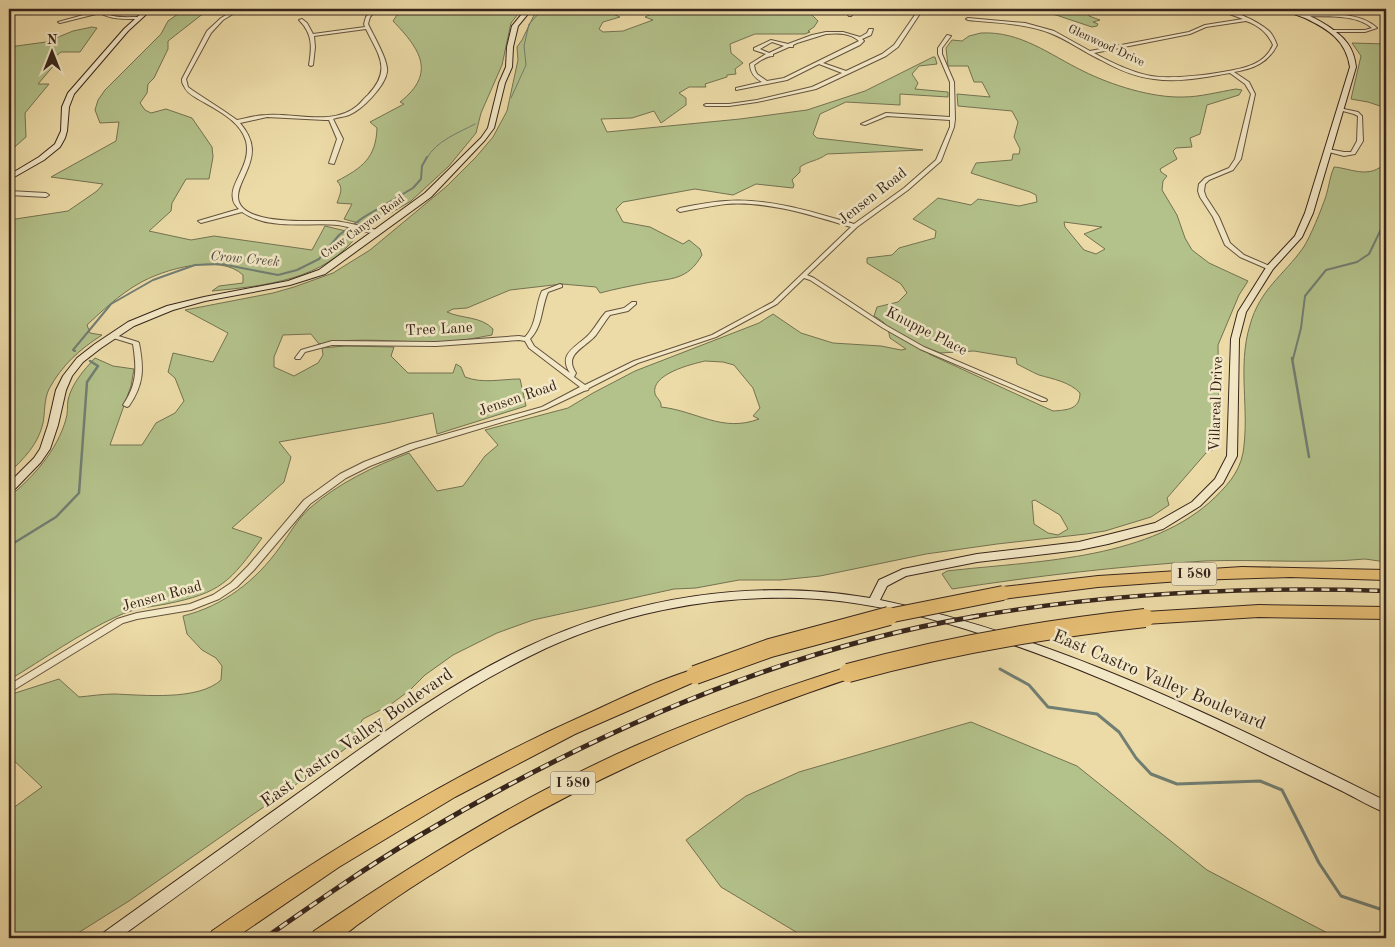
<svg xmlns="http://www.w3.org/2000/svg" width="1395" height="947" font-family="'Old Standard TT',serif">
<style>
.green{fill:#b3c18a;stroke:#747252;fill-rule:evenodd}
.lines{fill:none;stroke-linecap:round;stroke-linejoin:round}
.stream-far3{stroke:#717e73;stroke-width:1}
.stream-far2{stroke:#717e73;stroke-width:2}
.stream-far1{stroke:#717e73;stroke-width:2.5}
.stream{stroke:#717e73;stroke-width:3}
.street-casing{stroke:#64523e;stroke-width:2}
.secondary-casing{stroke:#36241b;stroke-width:2}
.highway-casing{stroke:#36241b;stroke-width:2}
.street{fill:#f3e8c6;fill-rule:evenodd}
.secondary{fill:#f3e8c6;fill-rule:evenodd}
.highway{fill:#e6be74;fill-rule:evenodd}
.rail-far1-casing{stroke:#36241b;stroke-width:4.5}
.rail-casing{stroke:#36241b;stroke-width:5}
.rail-far1{stroke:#f3e8c6;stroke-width:2.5;stroke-dasharray:8;stroke-linecap:butt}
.rail{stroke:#f3e8c6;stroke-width:3;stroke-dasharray:9;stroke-linecap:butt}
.highway-bridge-far1-casing{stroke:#36241b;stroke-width:16;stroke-linecap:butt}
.highway-bridge-casing{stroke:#36241b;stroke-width:20;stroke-linecap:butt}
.highway-bridge-far1{stroke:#e6be74;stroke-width:14}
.highway-bridge{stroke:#e6be74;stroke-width:18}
.labels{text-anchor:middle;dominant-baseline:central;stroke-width:5;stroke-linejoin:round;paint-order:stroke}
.far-street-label{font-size:12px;fill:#36241b;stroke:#f3e8c6}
.far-water-label{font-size:14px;font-style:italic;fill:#4f4a40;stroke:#f3e8c6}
.shield{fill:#f3e8c6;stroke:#6f5f4e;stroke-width:1}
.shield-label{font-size:14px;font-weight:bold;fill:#36241b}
.street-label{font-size:15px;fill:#36241b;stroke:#f3e8c6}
.near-street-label{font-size:18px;fill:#36241b;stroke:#f3e8c6}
</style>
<rect width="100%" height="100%" fill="#ecdba7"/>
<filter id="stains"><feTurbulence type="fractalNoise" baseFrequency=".004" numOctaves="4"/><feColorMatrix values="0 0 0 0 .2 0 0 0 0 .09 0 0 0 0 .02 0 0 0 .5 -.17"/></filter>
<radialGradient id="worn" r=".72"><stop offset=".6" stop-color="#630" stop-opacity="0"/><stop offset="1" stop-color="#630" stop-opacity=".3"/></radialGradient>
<!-- green -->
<path class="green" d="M185 9H209L168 41V49L154 78 148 84 147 93 140 103 145 110 151 113 166 109 192 118 212 147 213 157 209 179H186L172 203 171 211 149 231 191 240 214 236 312 250 325 226 358 234C326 280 264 286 212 291L219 286 243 283V275C220 253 163 269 138 284 119 295 103 310 87 325L90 333 102 335C80 349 62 365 49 389 44 399 45 413 43 423 38 445 24 458 9 473V220L68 211 97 191 103 184 51 177 116 141 119 122 100 123 95 110 98 100 105 90 161 34 168 21Z
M413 9H522L511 23 502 65 481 113 476 133 449 166 411 201 369 226 344 219 352 204 337 203C340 194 344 188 337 181 362 168 376 158 377 128L370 122 404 104 400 102C437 73 420 49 393 21L397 15Z
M537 9H612L606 11 620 17 603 22 599 29 603 32 623 31 653 20 645 17 662 9H791L811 14 818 21 814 27 808 31 810 32 805 34H755L730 44 731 53 743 63 735 69 736 74 727 75V77L705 84 706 87H689L679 93 686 98V105L661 123 654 111 632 118 601 119 607 132 740 119 807 110 865 91 933 57H935L937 64 919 66 912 74 918 83 915 89 948 92V97L900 94V105L846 102 820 114 813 134 817 138 923 150 827 154C818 161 808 161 800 167V172L792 180 794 185 793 188 756 184 733 195 695 189 623 202 616 209 623 222 650 227 683 244 689 240 700 249 702 255C687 281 671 278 646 283 630 286 615 289 600 293L596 287 562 284 510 290 467 308 453 309 447 312C462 319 481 316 493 329L492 335C475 338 456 342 439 342 400 343 358 336 319 344L311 334 283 335 274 357V367L294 376 318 363 323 355 322 348 345 346 394 347 391 356 408 373H453L456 364 461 367 465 377C483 384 501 379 520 379L526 406 437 434 433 413 386 423 279 442 291 457 284 482 232 528 262 538C230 582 221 593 166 604 150 607 132 609 118 616 80 633 44 659 9 680V497C33 477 57 451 66 419 68 413 67 406 68 400 72 383 84 370 95 358L113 366 134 369 131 386 110 445H142L156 423 175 413 184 401 175 378 168 372 173 353 213 362 228 333 185 310 273 293 294 287 333 273 370 250 447 186 476 157 493 137 507 111 518 60 517 47 522 40Z
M1025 9H1090L1089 16 1100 20 1093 22 1098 24 1097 26 1092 27 1056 15Z
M92 27 97 28 80 52H61L47 63 55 64 38 84H49L25 113 26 137 9 152V47L46 42 73 31Z
M981 33C1021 31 1050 55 1083 71 1111 85 1152 98 1183 97 1200 97 1218 92 1236 89L1242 90 1239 95 1207 105 1200 134 1190 138 1192 147 1176 148 1173 151 1177 159 1160 169 1161 172 1167 176 1163 181 1162 190 1177 215 1185 238 1192 250 1209 263 1248 281 1239 295 1218 345 1219 416 1218 441 1213 450 1206 453 1167 498 1169 505 1151 517 1105 531 1086 534 997 544 926 554 820 576 780 580H739L696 588 674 589 533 620 497 633 453 655 425 675 410 690 390 705 363 719 346 748 331 760 129 901 70 938H9V811L42 787 9 756V695L59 679 79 697C90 696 103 694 114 694 144 695 198 701 221 680L222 666 216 658 202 650 187 634 183 616C223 606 256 581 280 547 289 535 298 518 310 508 337 484 374 466 409 453L437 491 463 486 485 456 498 445 485 430 568 408 593 393 635 371 759 323 773 314 801 333 833 343 881 346 901 350 906 349 890 338C887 324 887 324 874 316L877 307 898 302 907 293 901 284 867 263V258L892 255 899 248 935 238 936 231 913 219 938 198 971 205 978 199 1019 206 1037 202 1036 195 1030 192 971 173 976 163 1012 160 1013 154H1019L1020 149 1014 137 1018 122 1012 111 958 106 957 94 990 97 982 82H974L968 66H948L946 48 952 40 962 41 969 36ZM1064 222 1102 227 1084 234 1105 249 1096 254 1084 250 1065 227ZM933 350 940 353 974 351 1016 358 1017 364C1025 368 1032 372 1039 375 1053 379 1070 382 1080 393 1080 410 1066 410 1053 411L929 354ZM705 361 723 362 734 365 753 388 760 408 753 416 759 419C722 433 697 411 661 407V404C660 400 656 397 655 394 650 374 692 364 705 361ZM1035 500 1060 515 1068 529 1058 535 1048 533 1034 524 1032 501Z
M1352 43 1386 44V108L1368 102 1351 99 1361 56Z
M1386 164V562L1365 559C1312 564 1258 559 1205 561 1120 566 1036 576 952 589L942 574 947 571C1032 561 1143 561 1210 502 1225 488 1239 474 1243 453 1250 410 1237 367 1250 325 1260 289 1283 276 1303 248 1310 238 1322 208 1326 196 1329 186 1330 176 1334 167 1348 168 1365 177 1379 168 1382 167 1384 165 1386 164Z
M971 722 1077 766 1207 870 1337 938H806L721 887 686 840 746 796 799 772Z"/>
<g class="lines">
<!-- stream-far3 -->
<path class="stream-far3" d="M511 98 526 65 524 46 529 24 543 9
M427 158C436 141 458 133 475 124"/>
<!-- stream-far2 -->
<path class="stream-far2" d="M75 351 73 350 111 304 153 280 195 265 221 264 278 275 297 270 319 259 339 235 364 217 413 188 421 179 422 166 427 157
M1293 359 1301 328 1305 296 1326 270 1357 262 1369 254 1386 219"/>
<!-- stream-far1 -->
<path class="stream-far1" d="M1292 358 1309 457
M9 546 56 517 79 493 87 382 98 366 90 361"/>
<!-- stream -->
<path class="stream" d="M1000 669 1029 685 1048 707 1097 714 1119 732 1136 758 1151 774 1177 784 1260 781 1282 790 1319 863 1341 896 1386 911"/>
<!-- street casing -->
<g class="street-casing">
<path id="street" d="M96 9H100C110 19 125 17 138 17L140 18 138 19C125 19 112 20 100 13L60 23 58 22 98 11Z
M236 9H241L223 20 211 33 186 79 188 87 192 90 224 111 237 120C247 118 257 115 267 115 295 113 334 126 357 106 361 103 364 98 368 95 392 69 379 56 366 29L314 36 315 47 313 65 311 66 309 65C312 47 313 34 299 20L302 19 307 23 313 34 365 27 364 24 366 17 373 9H377L370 17 368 24C373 35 389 61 387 72 385 86 362 110 349 115 344 117 338 117 333 119L343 139 334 164 329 163 337 139 329 120H325L267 117 240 123C255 141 255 154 245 175 242 182 238 189 238 197 239 227 315 220 335 221 350 223 365 227 380 231V233C366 234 352 227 338 225 306 222 270 231 242 212L201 223 198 221 239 209C237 207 233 203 233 199 229 183 252 165 246 141 240 120 215 109 198 99 193 96 186 92 184 86 182 84 182 81 182 79L207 31 221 18Z
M642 9H647L641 13H639V11Z
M853 9H857L851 16H849L848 15Z
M919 9H923L898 47 886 56 816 89 757 102 729 106H706L704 105 706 104H729L757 100 812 87 842 73 819 64 787 80 736 90V88L762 82C755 78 750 73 750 64L766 54 754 50V48L771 40 788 44 812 35 826 32H843L860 37 867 33 869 29H873L871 35 862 39 864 41 860 45 823 63 846 71 882 54 894 45ZM826 34C838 33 850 33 859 41L784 78 767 81 757 74 755 70 754 65C760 61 766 56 773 56V54L789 47H793V45L797 43ZM772 42 784 46 769 53 760 49Z
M1216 9C1230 8 1258 21 1269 31 1273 35 1275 40 1277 45 1268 63 1253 69 1234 72L1249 82 1255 94 1241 159 1233 170 1209 180 1205 184 1204 191 1206 197 1219 217 1230 243 1244 255 1272 267 1273 268 1270 270 1240 257 1225 245 1213 217 1200 197 1198 191 1199 184 1205 178 1229 168 1235 159 1251 94 1245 84 1230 73C1205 77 1179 83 1154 79 1135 77 1117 69 1101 60 1084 52 1068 40 1050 33 1025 23 995 23 968 20L966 19 968 18 1025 23 1054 31 1090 51 1189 32 1205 25 1243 19ZM1246 21C1258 25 1268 33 1273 45 1269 54 1263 60 1254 64 1234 73 1173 80 1151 76 1131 72 1112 63 1094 53L1190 34 1206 27Z
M1303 14C1325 13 1361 12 1377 28L1365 32H1331L1329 31V30H1365L1372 28C1355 13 1322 17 1302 16V14Z
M947 35 951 36 942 48V54L954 82 955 119 954 127 941 161 908 190 857 227 807 275 814 278 887 326 924 347 1046 399 1047 400 1046 401H1042L920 349 883 328 810 280 804 278 777 304 716 337 638 363 589 388 588 390 584 391 546 409 416 448 370 466 346 478 310 504 254 570 237 587 219 599 191 610 137 619 123 623 12 691 9 692V685L117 619 137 613 190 604 213 595 231 583 248 566 304 500 340 474 364 462 410 444 542 407 580 387 529 348 525 341 519 340 436 346 332 345 305 352 300 359H296L295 358 301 350 332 341 436 342 519 336 525 337C537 325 535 306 542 291L560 284 562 285V287L548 292C541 308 543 326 530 339L534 346 570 373C556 352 580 346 591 332 597 325 600 318 606 312L624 308 632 302H636V304L628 311 610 315C605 321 601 328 596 335 585 348 563 354 576 373L574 377 585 385 634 361 712 335 773 302 851 227C810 215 769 201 726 204 710 206 695 209 680 212L677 210 680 208C695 205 710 202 726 201 770 198 813 212 854 224L904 188 936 160 950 127V120L887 116 865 125 861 124 886 113 950 117V82L938 54V48Z
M1339 108 1358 112 1362 116 1363 141 1355 154 1344 156 1325 151 1328 149 1344 152H1351L1357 141 1358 116 1354 114 1339 110Z
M9 191 46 193 49 195 46 197 9 195Z
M112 334 138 342 139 343C144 369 144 384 129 406L127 407 123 405C137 384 137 369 133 344L110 337 109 336 110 335Z"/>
</g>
<!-- secondary casing -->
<g class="secondary-casing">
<path id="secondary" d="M146 9H152L128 31 74 94 69 107 67 131 65 138 60 147 44 160 9 180V175L39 157 55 144 61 131 62 107 68 93 124 29Z
M526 9H532L518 26 513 47 512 67 505 83 494 128 485 140 431 197 325 274 290 285 205 301 173 310 134 326 101 348 83 362 72 376 66 390 58 425 50 449 41 462 13 491 9 492V483L34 458 40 449 48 425 56 390 63 376 77 358 95 344 128 322 167 306 204 297 288 281 319 270 425 193 481 138 488 128 499 83 506 67 507 47 512 26Z
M1283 9C1302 8 1338 29 1348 44 1353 51 1355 59 1356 67L1313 213 1302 237 1273 269 1246 312 1239 339 1237 456 1223 483 1200 506 1163 529 1108 544 1079 550 977 562 906 576 887 586 880 600C1059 637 1224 721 1386 801V813C1371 807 1356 798 1342 791 1319 780 1295 768 1272 757 1200 721 1127 688 1052 659 972 629 886 601 800 598 709 595 614 614 532 655 454 693 384 745 313 797 249 844 184 891 119 938H101L103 933C170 885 237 837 304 789 376 738 447 684 527 647 633 597 754 578 870 598L879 580 903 569 977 554 1079 542 1155 523 1192 502 1215 479 1227 456 1231 339 1238 312 1267 266 1295 236 1305 213 1350 67C1346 40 1328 29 1305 18 1298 15 1289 13 1283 9Z"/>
</g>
<!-- highway casing -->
<g class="highway-casing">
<path id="highway" d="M1242 567 1386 570V580L1290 577 1194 580 1098 587 1003 599 998 597 995 593 998 589 1003 587 1098 576Z
M1259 605 1386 607V619L1259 617 1145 624 1139 622 1137 618 1139 614 1145 612Z
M848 667 854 669 856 673 854 677C700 728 562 791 426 878 404 892 383 906 363 921 355 926 346 935 338 938 331 940 319 938 311 938L314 931C416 862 522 796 635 746 705 715 776 690 848 667Z
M695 669 701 671 703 675 701 679 575 734 455 797 339 867 235 938H209L212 931C331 849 454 773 587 714 622 698 658 680 695 669Z"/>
</g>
<!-- street -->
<use href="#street" class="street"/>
<!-- secondary -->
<use href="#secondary" class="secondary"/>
<!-- highway -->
<use href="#highway" class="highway"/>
<!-- rail-far1 casing -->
<g class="rail-far1-casing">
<path id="rail-far1" d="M971 617C1109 593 1246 586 1386 591"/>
</g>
<!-- rail casing -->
<g class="rail-casing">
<path id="rail" d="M265 938C315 903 365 868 417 837 590 734 779 649 978 616"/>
</g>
<!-- rail-far1 -->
<use href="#rail-far1" class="rail-far1"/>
<!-- rail -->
<use href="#rail" class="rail"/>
<!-- highway-bridge-far1 casing -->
<g class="highway-bridge-far1-casing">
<path id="highway-bridge-far1" d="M883 617 1003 593"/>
</g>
<!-- highway-bridge casing -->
<g class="highway-bridge-casing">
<path id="highway-bridge" d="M848 673C946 646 1044 629 1145 618
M695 675 770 648 889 616"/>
</g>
<!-- highway-bridge-far1 -->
<use href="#highway-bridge-far1" class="highway-bridge-far1"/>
<!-- highway-bridge -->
<use href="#highway-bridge" class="highway-bridge"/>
</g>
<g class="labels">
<!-- far-street labels -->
<g class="far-street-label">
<text transform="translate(1106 46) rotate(25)">Glenwood Drive</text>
<text transform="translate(363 227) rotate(-36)">Crow Canyon Road</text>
</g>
<!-- far-water labels -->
<g class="far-water-label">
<text transform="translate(245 259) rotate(5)">Crow Creek</text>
</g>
<!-- shield labels -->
<g class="shield">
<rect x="1171.5" y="562.5" width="45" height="23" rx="4"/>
<rect x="550.5" y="771.5" width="45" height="23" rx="4"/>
</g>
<g class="shield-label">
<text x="1194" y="574">I 580</text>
<text x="573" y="783">I 580</text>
</g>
<!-- street labels -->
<g class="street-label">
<text transform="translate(873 197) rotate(-38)">Jensen Road</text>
<text transform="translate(439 330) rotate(-3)">Tree Lane</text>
<text transform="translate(926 332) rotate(27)">Knuppe Place</text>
<text transform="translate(518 399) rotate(-19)">Jensen Road</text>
<text transform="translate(1217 404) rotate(-88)">Villareal Drive</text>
<text transform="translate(162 597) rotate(-15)">Jensen Road</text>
</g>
<!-- near-street labels -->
<g class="near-street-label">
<text transform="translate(1159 680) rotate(23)">East Castro Valley Boulevard</text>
<text transform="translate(357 738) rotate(-35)">East Castro Valley Boulevard</text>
</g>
</g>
<!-- margin -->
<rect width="1395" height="947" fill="none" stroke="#ecdba7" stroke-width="30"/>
<rect x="10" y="10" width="1375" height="927" fill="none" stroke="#36241b" stroke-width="2.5"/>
<rect x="15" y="15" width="1365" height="917" fill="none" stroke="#36241b"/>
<!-- north arrow -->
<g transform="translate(52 52)" stroke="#f3e8c6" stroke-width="4" paint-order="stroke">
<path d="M0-4L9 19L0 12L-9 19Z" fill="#36241b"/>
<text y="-8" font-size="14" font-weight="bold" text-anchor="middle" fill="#36241b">N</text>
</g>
<rect width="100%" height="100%" filter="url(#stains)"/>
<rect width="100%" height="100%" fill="url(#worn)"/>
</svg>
